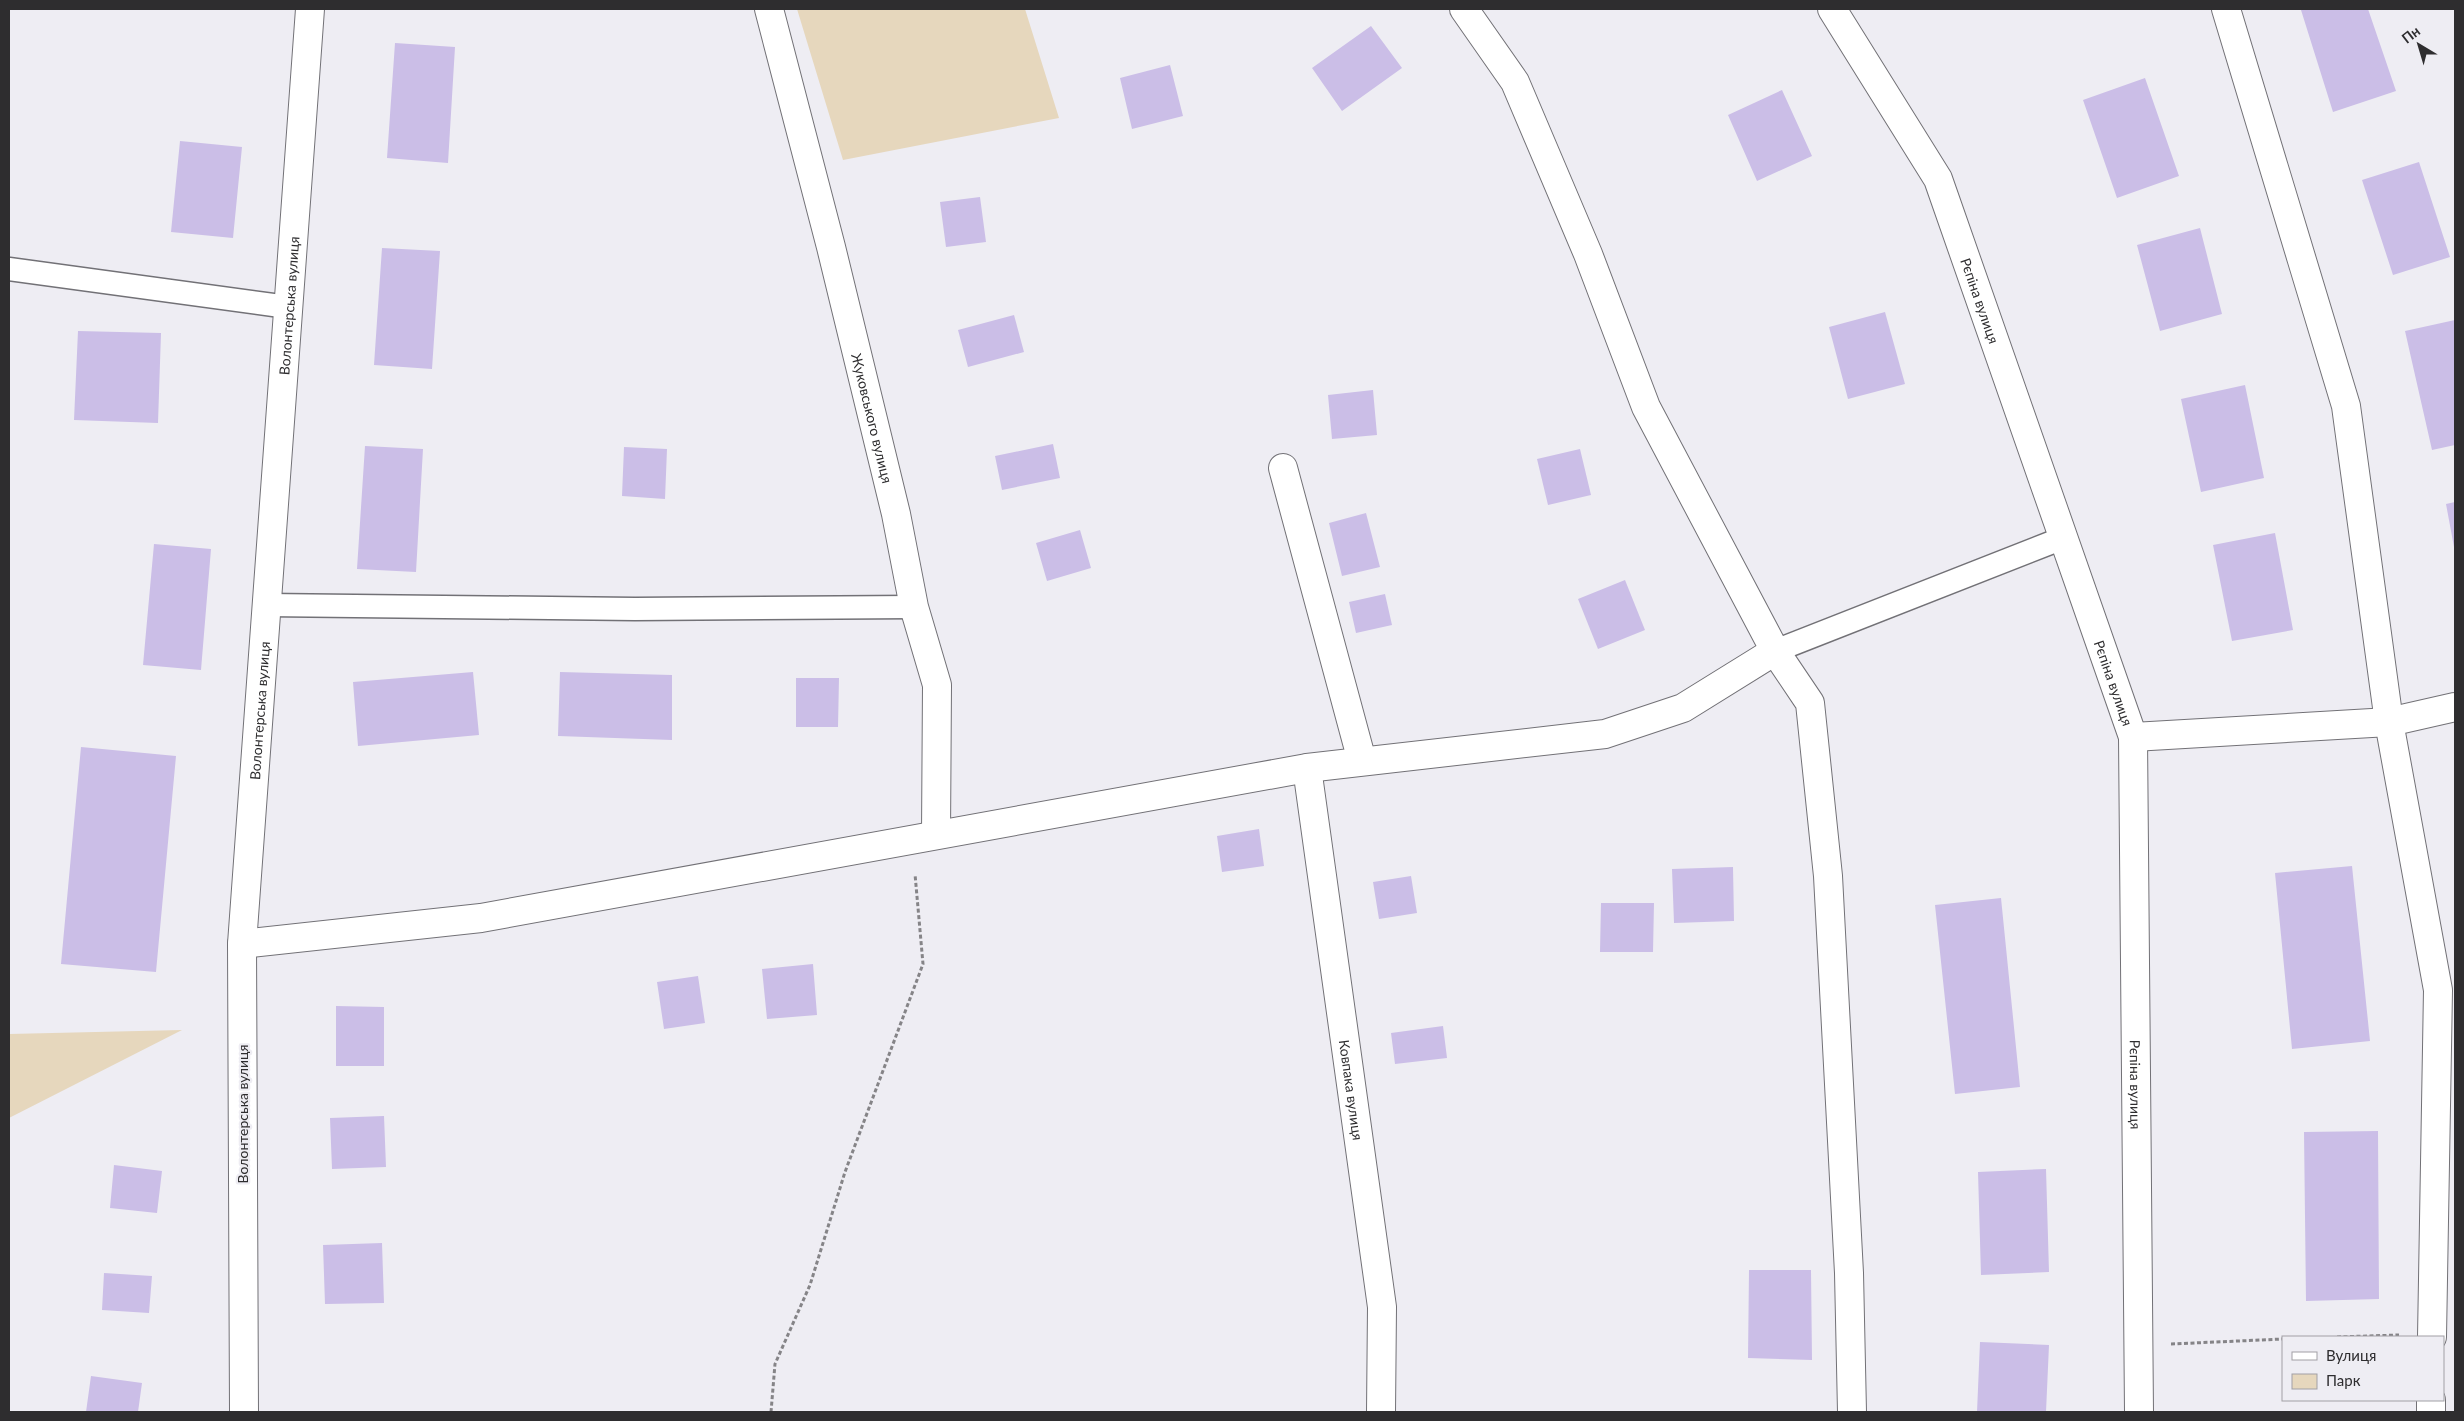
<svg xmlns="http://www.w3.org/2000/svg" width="2464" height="1421" font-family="Lato,sans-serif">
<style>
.green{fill:#e6d7bd}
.building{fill:#cbbee7}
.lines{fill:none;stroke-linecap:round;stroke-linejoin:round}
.service-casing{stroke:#727176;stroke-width:25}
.minor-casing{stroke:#727176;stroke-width:30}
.path{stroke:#858487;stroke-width:3;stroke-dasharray:4 2.5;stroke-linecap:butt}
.service{stroke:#fff;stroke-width:22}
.minor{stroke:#fff;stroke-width:28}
.labels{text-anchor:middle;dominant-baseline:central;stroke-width:4.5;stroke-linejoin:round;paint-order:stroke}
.street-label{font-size:14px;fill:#2e2d2f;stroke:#eeedf3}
</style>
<rect width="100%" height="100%" fill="#eeedf3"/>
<!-- green -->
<path class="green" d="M797 9H1025L1059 118 843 160Z
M182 1030 9 1118V1034Z"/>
<!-- building -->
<path class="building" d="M2305 9H2368L2396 91 2333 112 2301 10Z
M1371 26 1402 68 1342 111 1312 68Z
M395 43 455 47 448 163 387 158Z
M1170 65 1183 116 1132 129 1120 78Z
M2145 78 2179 176 2117 198 2083 100Z
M1782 90 1812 156 1757 181 1728 115Z
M180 141 242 147 233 238 171 232Z
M2419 162 2450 257 2393 275 2362 180Z
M980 197 986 242 946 247 940 202Z
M2200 228 2222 314 2160 331 2137 245Z
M382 248 440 251 432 369 374 365Z
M1885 312 1905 384 1848 399 1829 327Z
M1014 315 1024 352 968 367 958 330Z
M2455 320V445L2432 450 2405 331Z
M78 331 161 333 158 423 74 420Z
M2245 385 2264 478 2201 492 2181 399Z
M1373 390 1377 435 1332 439 1328 395Z
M1053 444 1060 478 1002 490 995 456Z
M365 446 423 449 416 572 357 569Z
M624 447 667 449 665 499 622 496Z
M1580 449 1591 495 1548 505 1537 459Z
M2455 502V547H2454L2446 504Z
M1366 513 1380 567 1342 576 1329 523Z
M1080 530 1091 568 1047 581 1036 543Z
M2275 533 2293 630 2232 641 2213 545Z
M154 544 211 549 201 670 143 665Z
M1625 580 1645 630 1598 649 1578 599Z
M1385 594 1392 625 1356 633 1349 602Z
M473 672 479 735 358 746 353 682Z
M560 672 672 675V740L558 736Z
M796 678H839L838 727H796Z
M81 747 176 756 156 972 61 964Z
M1259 829 1264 866 1222 872 1217 836Z
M2352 866 2370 1041 2292 1049 2275 873Z
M1733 867 1734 921 1674 923 1672 869Z
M1411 876 1417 913 1379 919 1373 882Z
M2001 898 2020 1087 1955 1094 1935 905Z
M1601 903H1654L1653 952H1600Z
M813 964 817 1015 767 1019 762 969Z
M698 976 705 1023 664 1029 657 982Z
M336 1006 384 1007V1066H336Z
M1443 1026 1447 1058 1395 1064 1391 1033Z
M384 1116 386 1167 332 1169 330 1118Z
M2378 1131 2379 1299 2306 1301 2304 1132Z
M114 1165 162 1171 157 1213 110 1208Z
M2046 1169 2049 1272 1981 1275 1978 1172Z
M382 1243 384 1303 325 1304 323 1245Z
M1749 1270H1811L1812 1360 1748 1358Z
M104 1273 152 1276 149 1313 102 1310Z
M1980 1342 2049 1345 2046 1412H1977Z
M91 1376 142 1383 138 1412H86Z"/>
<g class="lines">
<!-- service casing -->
<g class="service-casing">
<path id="service" d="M9 269 288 307
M266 605 635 609 914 607
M1775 651 2063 538"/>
</g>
<!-- minor casing -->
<g class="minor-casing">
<g id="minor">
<path id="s1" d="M769 9 831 247 896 514 914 607 937 685 936 834"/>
<path d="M1464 9 1515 82 1588 254 1646 407 1775 651 1810 703 1828 876 1849 1273 1852 1412"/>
<path id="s2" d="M1832 9 1938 179 2133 737 2139 1412"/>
<path d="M2226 9 2346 406 2389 722 2438 990 2432 1337"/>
<path d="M1283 468 1362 761"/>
<path d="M2133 737 2389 722 2455 707"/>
<path id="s3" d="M1307 768 1382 1307 1381 1412"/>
<path d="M242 944 481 918 1307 768 1605 734 1683 708 1775 651"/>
<path id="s4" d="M244 1412 242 944 310 9"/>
<path d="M2431 1412V1400"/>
</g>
</g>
<!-- path -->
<path class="path" d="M2337 1337 2399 1335
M2171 1344 2283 1339
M771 1412 775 1364 810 1285 845 1172 923 964 915 874"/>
<!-- service -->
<use href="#service" class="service"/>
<!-- minor -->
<use href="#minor" class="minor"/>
</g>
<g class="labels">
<!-- street labels -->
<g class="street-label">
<text stroke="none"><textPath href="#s2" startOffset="329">Рєпіна вулиця</textPath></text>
<text stroke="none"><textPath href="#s4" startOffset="1108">Волонтерська вулиця</textPath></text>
<text stroke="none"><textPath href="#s1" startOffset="422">Жуковського вулиця</textPath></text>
<text stroke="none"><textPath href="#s2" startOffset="734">Рєпіна вулиця</textPath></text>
<text stroke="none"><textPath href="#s4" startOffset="702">Волонтерська вулиця</textPath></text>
<text stroke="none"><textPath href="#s2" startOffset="1139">Рєпіна вулиця</textPath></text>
<text stroke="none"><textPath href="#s3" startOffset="325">Ковпака вулиця</textPath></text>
<text transform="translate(242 1114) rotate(-90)">Волонтерська вулиця</text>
</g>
</g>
<!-- border -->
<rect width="2464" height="1421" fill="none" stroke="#2e2d2f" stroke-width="20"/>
<!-- legend -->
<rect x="2282" y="1336" width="162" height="65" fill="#eeedf3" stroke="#a1a0a5"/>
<rect x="2292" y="1352" width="25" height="8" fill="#ffffff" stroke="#a1a0a5"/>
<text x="2326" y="1361" font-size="15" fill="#2e2d2f">Вулиця</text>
<rect x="2292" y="1374" width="25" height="15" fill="#e6d7bd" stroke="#a1a0a5"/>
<text x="2326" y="1386" font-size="15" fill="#2e2d2f">Парк</text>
<!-- north arrow -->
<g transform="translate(2419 45) rotate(322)" stroke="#eeedf3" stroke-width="4" paint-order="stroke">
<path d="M0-4L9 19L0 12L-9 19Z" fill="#2e2d2f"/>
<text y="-8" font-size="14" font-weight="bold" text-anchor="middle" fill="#2e2d2f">Пн</text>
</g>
</svg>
